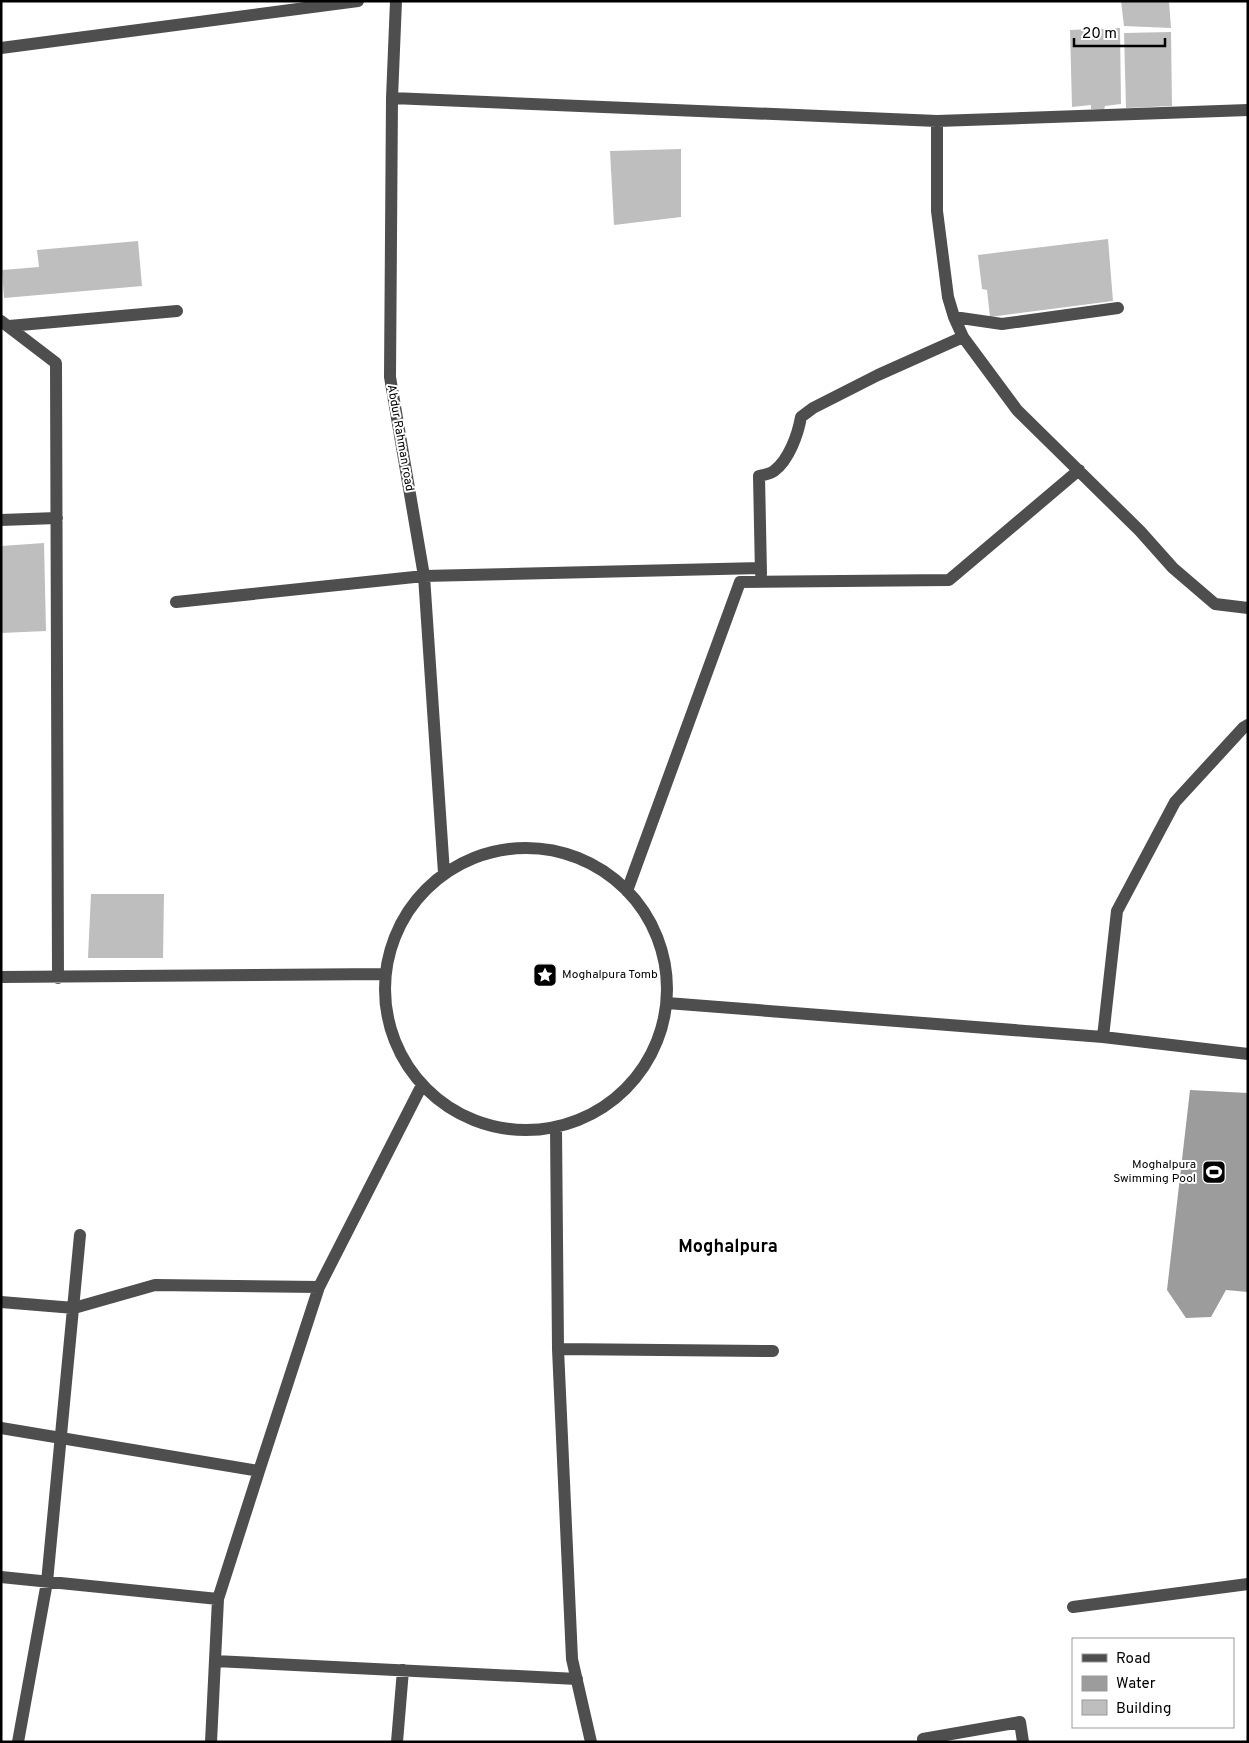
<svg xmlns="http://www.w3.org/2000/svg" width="1249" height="1743" font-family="Overpass,sans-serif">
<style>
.water{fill:#9c9c9c}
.building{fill:#bebebe}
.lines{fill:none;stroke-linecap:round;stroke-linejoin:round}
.minor{stroke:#4e4e4e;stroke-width:12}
.labels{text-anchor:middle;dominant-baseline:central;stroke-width:4;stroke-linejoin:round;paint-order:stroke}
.street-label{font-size:12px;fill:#000;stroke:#fff}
.poi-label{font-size:12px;fill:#000;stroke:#fff;text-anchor:start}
.district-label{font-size:18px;font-weight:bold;fill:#000;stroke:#fff}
</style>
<rect width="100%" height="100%" fill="#fff"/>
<!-- water -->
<path class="water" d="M1190 1090 1248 1093V1292L1226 1290 1211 1317 1186 1318 1167 1290Z"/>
<!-- building -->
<path class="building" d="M1121 1H1169L1171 28 1124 26Z
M1120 28 1121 104 1105 106 1104 110 1091 109V105L1072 107 1070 30Z
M1171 32 1172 106 1126 108 1124 33Z
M681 149V217L614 225 610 151Z
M1108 239 1113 301 990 317 987 290 982 289 978 255Z
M138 241 142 286 4 298 2 270 39 267 37 250Z
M44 543 46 631 1 633V546Z
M91 894H164L163 958H88Z"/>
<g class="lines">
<!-- minor -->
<path class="minor" d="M396 1 392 98 390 377 424 576 444 873
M1 48 358 1
M392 98 937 121 1248 110
M937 121V211L948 297 954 317 963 337 1017 410 1140 531 1173 568 1215 604 1248 608
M954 317 1002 324 1118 308
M1 321 56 363 58 978
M9 326 177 311
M1 520 57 518
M761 574 759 476C763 475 770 474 774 471 789 460 798 434 801 417L813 408 878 375 963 337
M176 602 424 576 761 568
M385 989a141 141 0 1 1 282 0a141 141 0 1 1-282 0Z
M627 891 740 582 949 580 1079 470
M1 977 385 974
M667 1003 1103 1037 1248 1054
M1103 1037 1117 911 1175 802 1243 728 1248 725
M556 1128 558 1349 572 1659 591 1742
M1 1302 74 1308 155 1285 319 1287
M558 1349 773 1351
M1 1428 259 1471
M1 1577 218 1599
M1073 1607 1248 1584
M215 1661 577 1679
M18 1742 47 1582 80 1235
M211 1742 218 1599 259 1471 319 1287 422 1085
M397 1742 403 1670
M924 1742 923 1739 1020 1722 1023 1742"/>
</g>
<!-- icons -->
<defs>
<g id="sight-square" transform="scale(1.25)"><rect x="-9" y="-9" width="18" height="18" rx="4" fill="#000" stroke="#fff"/><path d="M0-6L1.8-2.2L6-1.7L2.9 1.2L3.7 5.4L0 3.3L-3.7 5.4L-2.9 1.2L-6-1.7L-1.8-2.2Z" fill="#fff"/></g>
<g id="stadium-square" transform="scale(1.25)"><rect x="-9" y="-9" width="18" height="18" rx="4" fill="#000" stroke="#fff"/><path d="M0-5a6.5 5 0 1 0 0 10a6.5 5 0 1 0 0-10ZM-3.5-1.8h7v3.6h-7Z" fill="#fff"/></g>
</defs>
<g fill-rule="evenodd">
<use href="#sight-square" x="545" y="975"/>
<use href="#stadium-square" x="1214" y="1172"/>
</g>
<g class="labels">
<!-- street labels -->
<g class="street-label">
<text transform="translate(400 438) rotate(80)">Abdur Rahman road</text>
</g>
<!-- poi labels -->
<g class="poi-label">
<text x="562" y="975">Moghalpura Tomb</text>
<text x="1196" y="1165" text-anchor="end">Moghalpura<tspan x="1196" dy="14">Swimming Pool</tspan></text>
</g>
<!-- district labels -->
<g class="district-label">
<text x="728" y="1247">Moghalpura</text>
</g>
</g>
<!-- border -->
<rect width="1249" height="1743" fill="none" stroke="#000000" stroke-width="5"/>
<!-- legend -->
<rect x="1072" y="1638" width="162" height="90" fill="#ffffff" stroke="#999999"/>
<rect x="1082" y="1654" width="25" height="8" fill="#4e4e4e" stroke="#999999"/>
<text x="1116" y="1663" font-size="15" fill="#000000">Road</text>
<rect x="1082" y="1676" width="25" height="15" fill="#9c9c9c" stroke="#999999"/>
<text x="1116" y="1688" font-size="15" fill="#000000">Water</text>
<rect x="1082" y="1700" width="25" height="15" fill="#bebebe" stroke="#999999"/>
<text x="1116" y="1713" font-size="15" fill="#000000">Building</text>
<!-- scale -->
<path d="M1074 38v8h91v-8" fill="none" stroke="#000000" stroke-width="2.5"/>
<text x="1082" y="38" font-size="15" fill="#000000" stroke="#ffffff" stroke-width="4" paint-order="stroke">20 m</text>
</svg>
